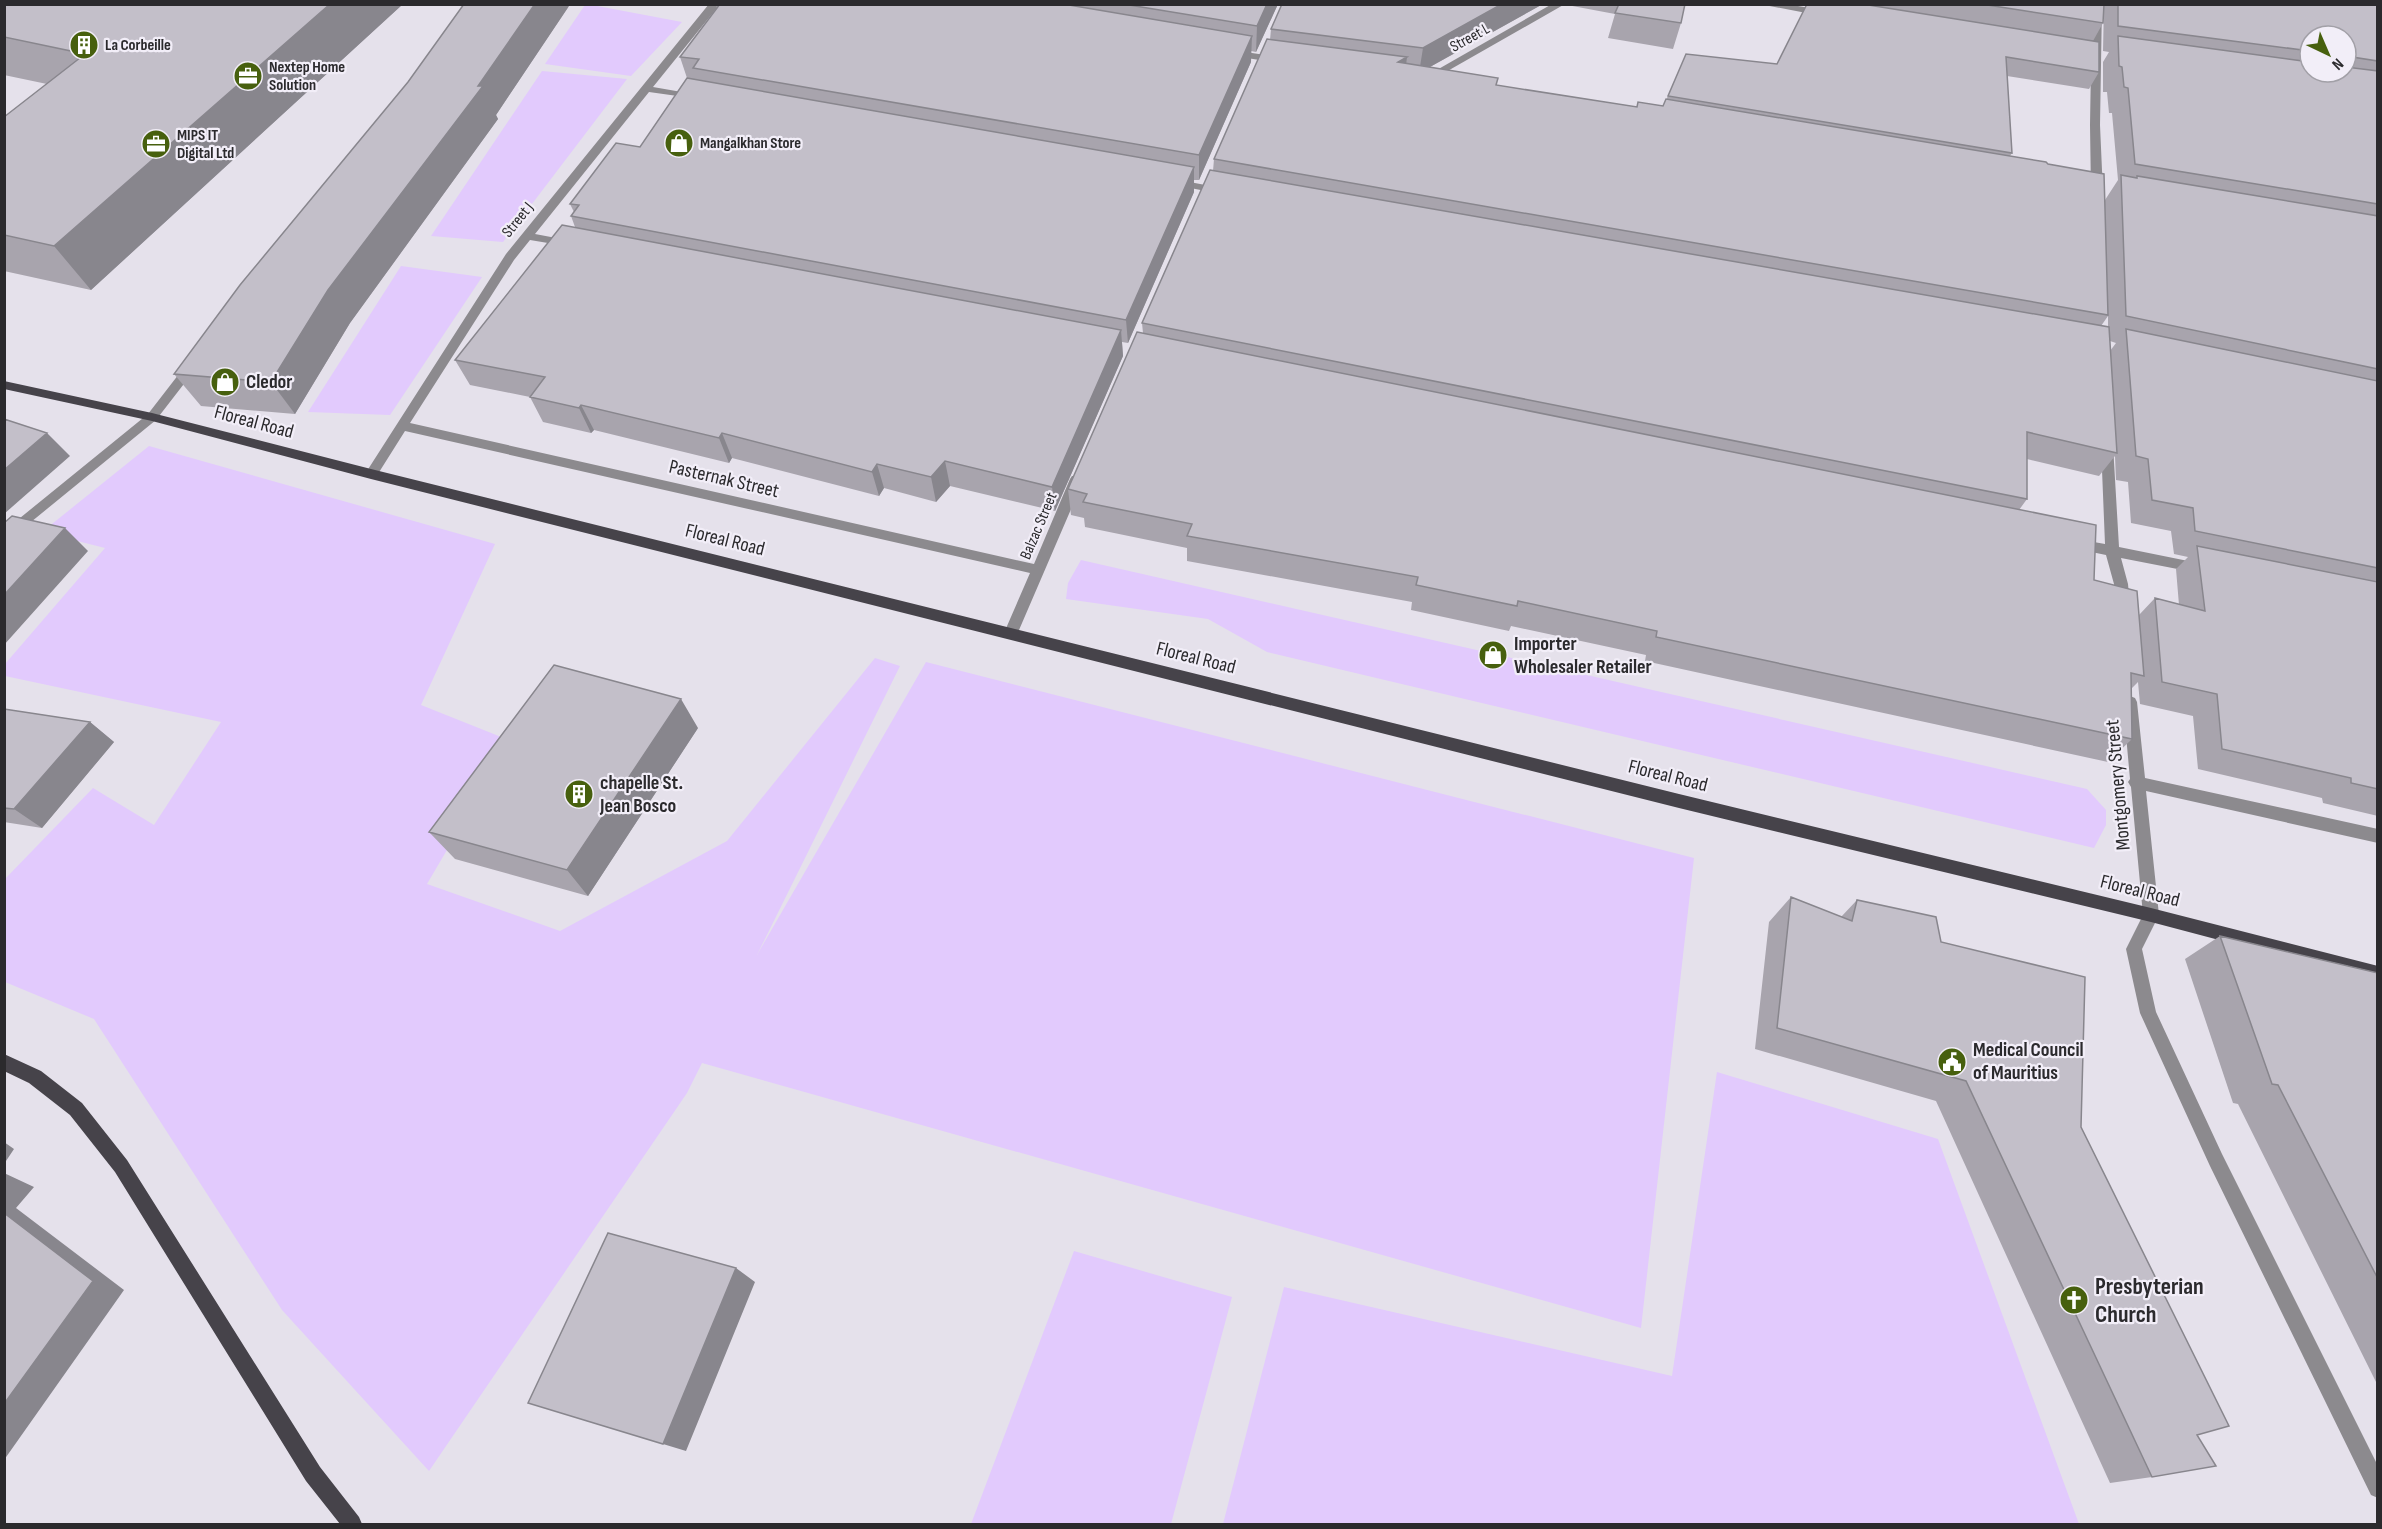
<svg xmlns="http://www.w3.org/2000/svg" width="2382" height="1529" font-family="'Sofia Sans Condensed',sans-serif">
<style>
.green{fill:#e2cafd}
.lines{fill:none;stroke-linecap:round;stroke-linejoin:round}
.minor{fill:#8c8a8e;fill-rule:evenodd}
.major{fill:#46434a;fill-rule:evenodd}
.wall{fill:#a8a4ad;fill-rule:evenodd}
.shaded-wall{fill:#88868d}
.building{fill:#c3bfc9;stroke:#88868d;stroke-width:1.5}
.labels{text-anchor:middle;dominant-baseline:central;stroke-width:4.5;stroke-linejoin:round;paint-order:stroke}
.far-street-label{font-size:16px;fill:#2b2a2d;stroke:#f2eef8}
.far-poi-label{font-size:16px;font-weight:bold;fill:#2b2a2d;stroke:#f2eef8;text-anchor:start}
.poi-label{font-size:20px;font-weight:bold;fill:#2b2a2d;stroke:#f2eef8;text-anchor:start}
.street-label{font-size:20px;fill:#2b2a2d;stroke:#f2eef8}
.near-poi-label{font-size:24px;font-weight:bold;fill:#2b2a2d;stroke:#f2eef8;text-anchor:start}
</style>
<rect width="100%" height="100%" fill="#e5e1eb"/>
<!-- green -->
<path class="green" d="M585 5H592L682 22 631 76 545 64Z
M542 71 627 79 503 242 431 236Z
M401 266 482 277 390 415 308 412Z
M149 446 495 544 421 705 511 741 427 884 560 931 727 841 875 658 900 666 757 955 926 662 1694 858 1641 1328 702 1063 687 1093 429 1471 282 1310 94 1019 5 982 4 880 93 788 154 825 221 722 5 676V664L105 548 42 532Z
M1081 560 2087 789 2106 810V825L2094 848 1267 652 1208 619 1066 599 1068 583Z
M1717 1072 1938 1139 2079 1524H1223L1284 1287 1672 1376Z
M1074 1251 1232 1297 1171 1524H971Z"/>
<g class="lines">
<!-- minor -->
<path class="minor" d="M709 4H720L653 87 699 95V99L649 92 535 234 572 241V247L530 240 514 260 410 423 1034 564 1070 479 1072 476H1082L1084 479 1016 637H1006L1004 633 1030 573 405 431 376 477H366L365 474 506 254Z
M1552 4H1565L1430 81 1421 79Z
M1759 4H1786L1822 10 1827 13 1822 16Z
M2092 4H2102L2100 125 2103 193 2097 196 2091 193 2090 125Z
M1232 50 1279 57 1284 60 1279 63 1228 55 1227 53Z
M1174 179 1221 188 1227 191 1221 194 1170 184 1169 182Z
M193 360 199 364 197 367 156 420 4 544V531L148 414 189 361Z
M2107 440 2113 445 2119 547 2198 563 2205 568 2198 573 2121 558 2128 584 2130 606 2123 611 2116 606 2114 584 2106 555 2077 549 2070 544 2077 539 2105 544 2101 445Z
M2130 696 2135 698 2137 702 2145 778 2378 829V843L2146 791 2159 915 2142 949 2156 1012 2222 1154 2378 1466V1498L2371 1495 2210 1166 2140 1013 2126 949 2143 915 2131 787 2128 782 2130 779 2123 702 2125 698Z"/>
<!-- major -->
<path class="major" d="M4 381 152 413 371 469 1679 794 2151 908 2378 966V982L2151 922 1679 808 371 479 152 421 4 389Z
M4 1054 41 1071 82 1103 127 1160 320 1467 359 1517 362 1524H340L306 1481 115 1172 70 1115 29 1083 4 1071Z"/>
</g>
<!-- wall -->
<path class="wall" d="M4 4H403L91 290 4 271V117L47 84 4 75Z
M716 4H1278L1256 52 1251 51V62L1199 180H1194V192L1128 343 1122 342 1123 356 1055 511 950 486 936 502 884 488 879 496 732 458 729 463 594 430 591 433 543 422 530 397 470 385 455 360 575 227 571 216 574 212 570 204 640 147 687 78 680 57 717 9Z
M1543 4 1430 67 1496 85 1637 107 1638 102 1663 106 1668 96 1777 64 1807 4H2104L2103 23 2093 41 2099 72 2089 89 2007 76 2012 153 2010 156 2048 164 2105 200 2118 180 2112 113H2109L2107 92H2103V62L2109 52 2103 51 2104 4H2378V816L2323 803 2322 798 2198 769 2193 716 2140 704 2138 682 2131 689 2132 739 2108 762 1645 661 1646 655 1511 626 1509 631 1411 610 1412 602 1187 561V548L1085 527 1084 518 1071 515 1068 489 1143 333 1142 323 1213 171 1214 159 1270 40 1271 29ZM2310 36H2346V72H2310ZM2108 316V327L2101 326ZM2110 341 2116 343 2110 351ZM2115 456 2116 480 2128 482 2131 523 2171 531 2174 554 2188 557 2176 569 2179 605 2155 598 2139 615 2094 580 2019 510 2027 499V459L2099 476Z
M1566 4H1685L1681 23 1673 49 1608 38 1615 14 1567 5Z
M569 6 496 115 498 119 350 323 295 414 201 406 174 374Z
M4 709 90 722 114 742 42 828 4 822Z
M698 728 588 896 455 859 429 832Z
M1791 897 1841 917 1857 900 1941 942 2081 1127 2197 1435 2152 1477 2110 1483 1936 1101 1755 1049 1769 922Z
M2220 936 2378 973V1386L2238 1104 2233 1103 2185 959Z"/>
<!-- shaded-wall -->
<path class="shaded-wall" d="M330 4H403L91 290 54 246Z
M535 4H569V6L496 115 498 119 350 323 295 414 271 382 328 290 478 86Z
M1267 4H1278L1256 52 1257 26Z
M1502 4H1543L1419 73 1423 48Z
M1252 36 1251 62 1199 180V155Z
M1407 57 1404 82 1398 62Z
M1194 167V192L1128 343 1126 320Z
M1121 330 1123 356 1055 511 1052 487Z
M581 405 594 430 591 433 579 408Z
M47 433 70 456 4 514V470Z
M722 433 732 458 729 463 719 438Z
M945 461 950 486 936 502 931 477Z
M877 464 884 488 879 496 872 472Z
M65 528 88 551 4 645V595Z
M681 699 698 728 588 896 567 870Z
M90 722 114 742 42 828 14 809Z
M4 1142 14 1149 4 1164Z
M4 1173 34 1187 16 1208 124 1290 4 1460Z
M736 1268 755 1282 686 1451 663 1444Z"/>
<!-- building -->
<path class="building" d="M4 4H330L54 246 4 235V117L85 54 4 37Z
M464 4H535L478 86H483L328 290 271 382 174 374 240 285 408 82Z
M720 4H1063L1252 36 1199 155 693 68 699 59 680 57Z
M1123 4H1267L1257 26Z
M1282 4H1502L1423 48 1271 29Z
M1619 4H1685L1681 23 1615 13Z
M1807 4H1862L2099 42V72L2006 57 2012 153 1668 96 1686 54 1777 64Z
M1981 4H2104L2103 23Z
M2118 4H2378V61L2346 56V36H2310V51L2118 26Z
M2118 36 2310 62V72H2346V67L2378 71V204L2135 164 2128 88 2124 87 2122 67 2119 66Z
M1267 39 1407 57 1398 62 1498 78 1496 85 1637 107 1638 102 1663 106 1666 99 2046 162 2048 164 2104 174 2108 315 1214 159Z
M687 78 1194 167 1126 320 571 216 579 205 570 204 616 143 640 147Z
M1210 170 2109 327 2117 453 2027 432V499L1142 323Z
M2121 175 2137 178V176L2378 216V369L2126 316Z
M562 225 1121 330 1052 487 945 461 931 477 877 464 872 472 722 433 719 438 581 405 579 408 530 397 545 377 455 360Z
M2126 329 2378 381V568L2195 531 2193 508 2152 500 2148 459 2136 456Z
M1137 332 2096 525 2094 580 2137 591 2144 676 2131 673 2132 739 1656 637 1657 631 1518 601 1517 606 1416 585 1418 577 1187 536 1192 524 1083 502 1087 494 1068 489Z
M4 419 47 433 4 470Z
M12 516 65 528 4 595V523Z
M2197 546 2378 582V789L2351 783V778L2222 749 2217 694 2162 682 2155 598 2205 611Z
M554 665 681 699 567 870 429 832Z
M4 709 90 722 14 809 4 808Z
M1791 897 1852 921 1857 900 1936 917 1941 942 2085 977 2081 1127 2229 1426 2197 1435 2216 1466 2152 1477 1966 1081 1777 1028Z
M2220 936 2378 973V1279L2278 1085 2272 1084Z
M4 1213 93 1281 4 1404Z
M608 1233 736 1268 663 1444 528 1403Z"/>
<!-- icons -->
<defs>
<g id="building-disc" transform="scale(1.5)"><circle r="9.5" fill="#47600e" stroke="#f2eef8"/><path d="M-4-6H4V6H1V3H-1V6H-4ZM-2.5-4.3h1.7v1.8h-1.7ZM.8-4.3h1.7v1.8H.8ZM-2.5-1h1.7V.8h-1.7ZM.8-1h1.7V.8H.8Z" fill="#fff"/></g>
<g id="office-disc" transform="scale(1.5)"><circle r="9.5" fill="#47600e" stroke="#f2eef8"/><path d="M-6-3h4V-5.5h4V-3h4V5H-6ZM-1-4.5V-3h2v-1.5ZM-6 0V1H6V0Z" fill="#fff"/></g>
<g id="shop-disc" transform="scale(1.5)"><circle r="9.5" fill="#47600e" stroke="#f2eef8"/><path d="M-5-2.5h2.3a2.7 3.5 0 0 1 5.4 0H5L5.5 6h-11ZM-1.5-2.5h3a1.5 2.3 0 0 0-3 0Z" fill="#fff"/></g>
<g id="civic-disc" transform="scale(1.5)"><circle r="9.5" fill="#47600e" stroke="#f2eef8"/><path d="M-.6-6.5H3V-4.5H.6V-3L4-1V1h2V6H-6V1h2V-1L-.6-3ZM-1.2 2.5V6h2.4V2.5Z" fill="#fff"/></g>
<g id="church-disc" transform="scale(1.5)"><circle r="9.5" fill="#47600e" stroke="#f2eef8"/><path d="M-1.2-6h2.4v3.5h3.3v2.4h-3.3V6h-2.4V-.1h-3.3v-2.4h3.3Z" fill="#fff"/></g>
</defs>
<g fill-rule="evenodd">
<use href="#building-disc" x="84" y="45"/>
<use href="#office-disc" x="248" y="76"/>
<use href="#shop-disc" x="679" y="143"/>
<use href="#office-disc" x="156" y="144"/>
<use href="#shop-disc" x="225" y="382"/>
<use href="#shop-disc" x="1493" y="655"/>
<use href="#building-disc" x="579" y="794"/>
<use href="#civic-disc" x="1952" y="1062"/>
<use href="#church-disc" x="2074" y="1300"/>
</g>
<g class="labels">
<!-- far-street labels -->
<g class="far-street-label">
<text transform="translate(1470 38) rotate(-29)">Street L</text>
<text transform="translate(518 220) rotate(-51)">Street J</text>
<text transform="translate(1039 526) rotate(-67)">Balzac Street</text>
</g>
<!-- far-poi labels -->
<g class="far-poi-label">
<text x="105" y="45">La Corbeille</text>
<text x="269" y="67">Nextep Home<tspan x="269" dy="18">Solution</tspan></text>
<text x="177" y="135">MIPS IT<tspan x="177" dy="18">Digital Ltd</tspan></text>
<text x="700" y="143">Mangalkhan Store</text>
</g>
<!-- poi labels -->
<g class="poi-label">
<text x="246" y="382">Cledor</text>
<text x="1514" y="644">Importer<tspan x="1514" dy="23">Wholesaler Retailer</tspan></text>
<text x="600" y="783">chapelle St.<tspan x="600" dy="23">Jean Bosco</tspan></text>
<text x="1973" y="1050">Medical Council<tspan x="1973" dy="23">of Mauritius</tspan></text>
</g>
<!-- street labels -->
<g class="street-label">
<text transform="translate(254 422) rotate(15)">Floreal Road</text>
<text transform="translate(724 479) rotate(13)">Pasternak Street</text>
<text transform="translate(725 540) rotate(14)">Floreal Road</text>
<text transform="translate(1196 658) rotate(14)">Floreal Road</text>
<text transform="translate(1668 776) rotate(14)">Floreal Road</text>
<text transform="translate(2118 785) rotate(-95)">Montgomery Street</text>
<text transform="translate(2140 891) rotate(14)">Floreal Road</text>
</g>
<!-- near-poi labels -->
<g class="near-poi-label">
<text x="2095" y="1286">Presbyterian<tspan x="2095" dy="28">Church</tspan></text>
</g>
</g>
<!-- border -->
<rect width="2382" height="1529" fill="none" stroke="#2b2a2d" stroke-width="12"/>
<!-- north arrow -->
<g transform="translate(2328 54) rotate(136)"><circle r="28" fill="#f2eef8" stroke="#a2a0a7" stroke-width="1.5"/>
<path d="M0-4.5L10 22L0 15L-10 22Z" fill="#47600e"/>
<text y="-9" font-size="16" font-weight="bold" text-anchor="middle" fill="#2b2a2d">N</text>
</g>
</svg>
